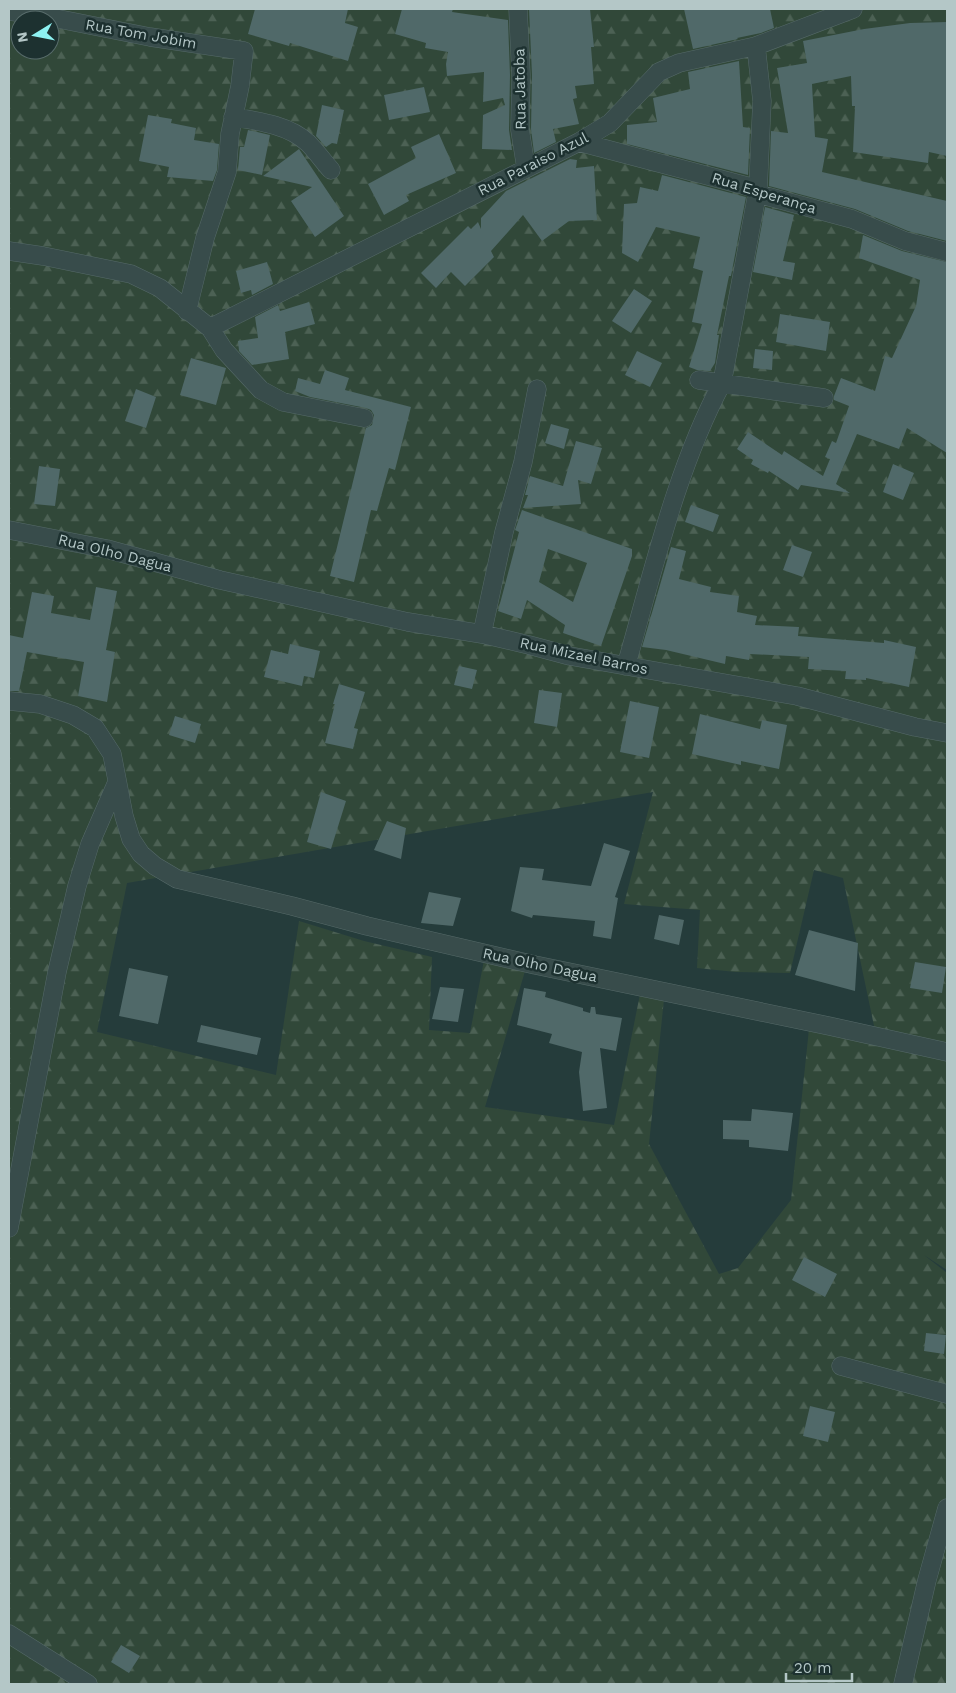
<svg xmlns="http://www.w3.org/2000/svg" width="956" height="1693" font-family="'Work Sans',sans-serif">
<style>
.forest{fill:url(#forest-firs);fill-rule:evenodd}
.building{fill:#506969;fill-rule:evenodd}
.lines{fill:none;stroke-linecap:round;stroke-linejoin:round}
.minor-casing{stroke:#566a69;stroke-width:19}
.minor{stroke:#384c4b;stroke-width:18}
.labels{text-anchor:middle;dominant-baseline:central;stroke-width:5;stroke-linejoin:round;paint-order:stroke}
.street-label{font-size:15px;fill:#b4c7c7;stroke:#1d3130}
</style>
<defs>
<pattern id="forest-firs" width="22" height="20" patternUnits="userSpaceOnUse" patternTransform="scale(1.25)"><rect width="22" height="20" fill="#314839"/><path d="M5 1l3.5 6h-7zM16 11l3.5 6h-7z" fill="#4c6154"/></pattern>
</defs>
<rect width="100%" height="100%" fill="#253c3b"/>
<!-- forest -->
<path class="forest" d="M9 9H947V1270L924 1255 947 1273V1684H9ZM20 20H50V50H20ZM653 792 624 904 700 910 697 968 736 972 790 973 814 870 843 878 877 1040 809 1029 791 1200 738 1268 719 1274 649 1144 664 999 640 994 614 1125 485 1107 525 971 484 960 470 1033 429 1030 432 957 364 941 299 921 276 1075 97 1032 127 883Z"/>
<!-- building -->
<path class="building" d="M255 9H348L345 23 358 27 348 61 290 43 289 46 248 34Z
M402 9H453L452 12 508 20 510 75 509 130 512 150 482 149 483 115 505 105 503 98 483 102 484 72 447 76 446 64 448 52 425 48 426 43 395 34Z
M529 9H590L594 47H591L594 84 575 86 577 98 573 99 579 124 553 129 556 142 534 153 531 129 532 75Z
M684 9H770L774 28 761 33 737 38 738 39 693 49Z
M947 22V156L929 152 928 163 853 152 855 106H852L851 76 812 84 815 137 828 139 822 172 947 201V241L908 231 855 209 769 186 771 131 788 133 777 68 807 63 803 41 864 29 910 23Z
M739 61 743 127 750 128 748 175 627 144V125L657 122 653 98 690 89 688 72Z
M424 87 430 112 389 120 384 95Z
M322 105 344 110 337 144 332 143 326 147 316 136Z
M148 115 172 119 171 123 196 128 194 140 219 144 217 170 213 181 167 177 169 167 139 161Z
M248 130 270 135 262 175 238 170 240 147H244Z
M439 134 456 173 406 195 409 201 384 215 368 184 416 158 411 147Z
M299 149 344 216 315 237 291 201 312 187 263 176Z
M570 159 577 160 576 168 594 166 597 220 569 221 542 241 523 215 491 251 494 257 465 286 451 272 436 288 421 273 468 226 471 229 478 222 481 229V218L506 191Z
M662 175 746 197 731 276H729L717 335H719L715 363 710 371 697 370 689 367 702 324 692 322 703 271 693 268 700 237 656 227 638 262 622 253 624 204 637 203 640 187 658 191Z
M765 207 794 215 783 261 795 263 792 280 753 272Z
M863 235 902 251 947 262V453L907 428 899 449 857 434 836 484 850 493 801 485 798 490 769 471 768 473 751 464 753 460 737 449 748 432 782 455 784 451 823 476 830 459 825 457 832 441 836 443 849 406 834 400V396L841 378 875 391 885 356 892 358 916 306 920 280 859 258Z
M267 262 273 284 252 295 251 290 241 293 236 271Z
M634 289 652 301 631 333 612 321Z
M309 302 315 324 285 332 289 359 252 365 239 351 238 341 258 338 255 317 278 305 280 311Z
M780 314 830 322 826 351 776 342Z
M755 349 773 351 772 370 753 368Z
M637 351 662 363 650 387 625 375Z
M191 358 226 368 216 405 180 395Z
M325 370 349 378 345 390 411 407 395 470 389 468 377 511 371 510 354 582 330 576 366 428 372 425 374 415 371 410 366 408 310 397 295 391 298 378 320 384Z
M136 389 156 397 146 428 125 421Z
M551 424 569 429 564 449 545 443Z
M576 441 602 448 591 484 578 480 581 504 523 508 528 495H525L530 476 563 486Z
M893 464 914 473 903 500 883 492Z
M39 466 60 469 55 506 34 504Z
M691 505 719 515 713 532 685 522Z
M522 510 632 549V556L601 646 563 633 565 625 527 600 521 619 498 611 519 532 515 530ZM548 549 587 563 573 602 539 582Z
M792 545 812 552 803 577 783 570Z
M671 547 686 551 679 579 711 587 710 592 739 596 737 612 757 616 755 625 799 627 798 636 884 643V640L916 647 909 687 866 678V680L845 679 846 671 808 669 809 657 750 654 749 660 726 656 725 664 666 650 642 647Z
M96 587 117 591 106 650 115 652 107 702 78 696 84 662 27 652 19 691H9V635L23 638 32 592 54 596 51 613 90 620Z
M290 644 320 651 314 678 304 676 302 686 264 677 271 650 288 654Z
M459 666 477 670 472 689 454 685Z
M339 684 365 692 354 728 358 729 353 749 325 743 335 704H333Z
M539 690 562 693 557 727 534 723Z
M630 701 659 707 649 758 620 752Z
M700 714 760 729 762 720 787 725 779 769 741 761V765L692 754Z
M175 716 201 724 195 743 169 735Z
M321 792 346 801 331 849 307 842Z
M387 821 406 828 401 859 374 850Z
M604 843 630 851 615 897 618 898 611 939 593 936 595 921 533 915 532 918 511 911 520 867 544 869 542 880 591 886Z
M429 892 461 898 453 926 421 923Z
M659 915 684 920 679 945 654 939Z
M809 930 858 943 855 991 795 975Z
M915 962 946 967 942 993 910 988Z
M129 968 168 976 158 1024 119 1016Z
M440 987 464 989 458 1022 432 1019Z
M524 988 546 992 545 997 583 1008V1011L590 1013 591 1007H595L596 1014 622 1018 616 1051 600 1048 607 1108 583 1111 579 1072 582 1052 549 1043 552 1034 517 1025Z
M201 1025 261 1038 257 1055 197 1042Z
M752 1109 793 1113 788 1151 749 1147V1140L723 1139V1120L751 1121Z
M804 1257 837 1274 825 1297 792 1280Z
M926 1333 946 1335 944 1354 924 1351Z
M810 1406 835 1412 828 1442 803 1436Z
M121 1645 140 1656 129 1673 111 1662Z"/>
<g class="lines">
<!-- minor casing -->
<g class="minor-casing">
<path id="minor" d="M518 9 521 75 520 130 526 168
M9 11 39 15 150 37 244 51 240 86 230 134 227 172 205 238 187 311
M233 117C258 121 289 125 308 143 316 151 323 161 331 170
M579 142 758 189 762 195 852 219 905 241 947 252
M9 251 43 256 131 274 160 288 210 328 224 350 261 390 283 402 364 418
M210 328 579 142 610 123 659 72 679 63 756 46 853 9
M699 380 824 398
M9 530 107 549 220 580 408 622 482 634 529 645 570 656 797 696 915 727 947 733
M482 634 504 532 523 462 537 389
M626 666C653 572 676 469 722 383L758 189 762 101 756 46
M9 701 40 704 73 715 95 728 112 754 124 816 131 839 141 854 155 866 177 879 292 906 367 926 535 965 829 1026 947 1052
M9 1228 57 972 77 886 90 844 117 782
M841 1366 947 1394
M9 1634 88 1684
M903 1684 927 1580 947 1508"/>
</g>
<!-- minor -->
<use href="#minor" class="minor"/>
</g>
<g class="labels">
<!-- street labels -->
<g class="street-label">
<text transform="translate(141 34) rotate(10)">Rua Tom Jobim</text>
<text transform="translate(520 89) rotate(-91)">Rua Jatoba</text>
<text transform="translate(533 164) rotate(-27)">Rua Paraiso Azul</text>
<text transform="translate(764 193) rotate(17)">Rua Esperança</text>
<text transform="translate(115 553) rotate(14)">Rua Olho Dagua</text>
<text transform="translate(584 656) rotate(12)">Rua Mizael Barros</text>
<text transform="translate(540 965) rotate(12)">Rua Olho Dagua</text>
</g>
</g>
<!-- border -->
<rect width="956" height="1693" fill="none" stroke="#b4c7c7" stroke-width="20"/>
<!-- north arrow -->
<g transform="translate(35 35) rotate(260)"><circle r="24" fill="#1d3130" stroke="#596d6c"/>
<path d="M0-4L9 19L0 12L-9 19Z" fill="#8ef2f2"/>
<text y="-8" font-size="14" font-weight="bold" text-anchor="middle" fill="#b4c7c7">N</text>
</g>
<!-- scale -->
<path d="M786 1673v8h66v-8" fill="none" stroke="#b4c7c7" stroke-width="2.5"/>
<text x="794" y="1673" font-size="15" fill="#b4c7c7" stroke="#1d3130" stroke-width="4" paint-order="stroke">20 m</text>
</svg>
